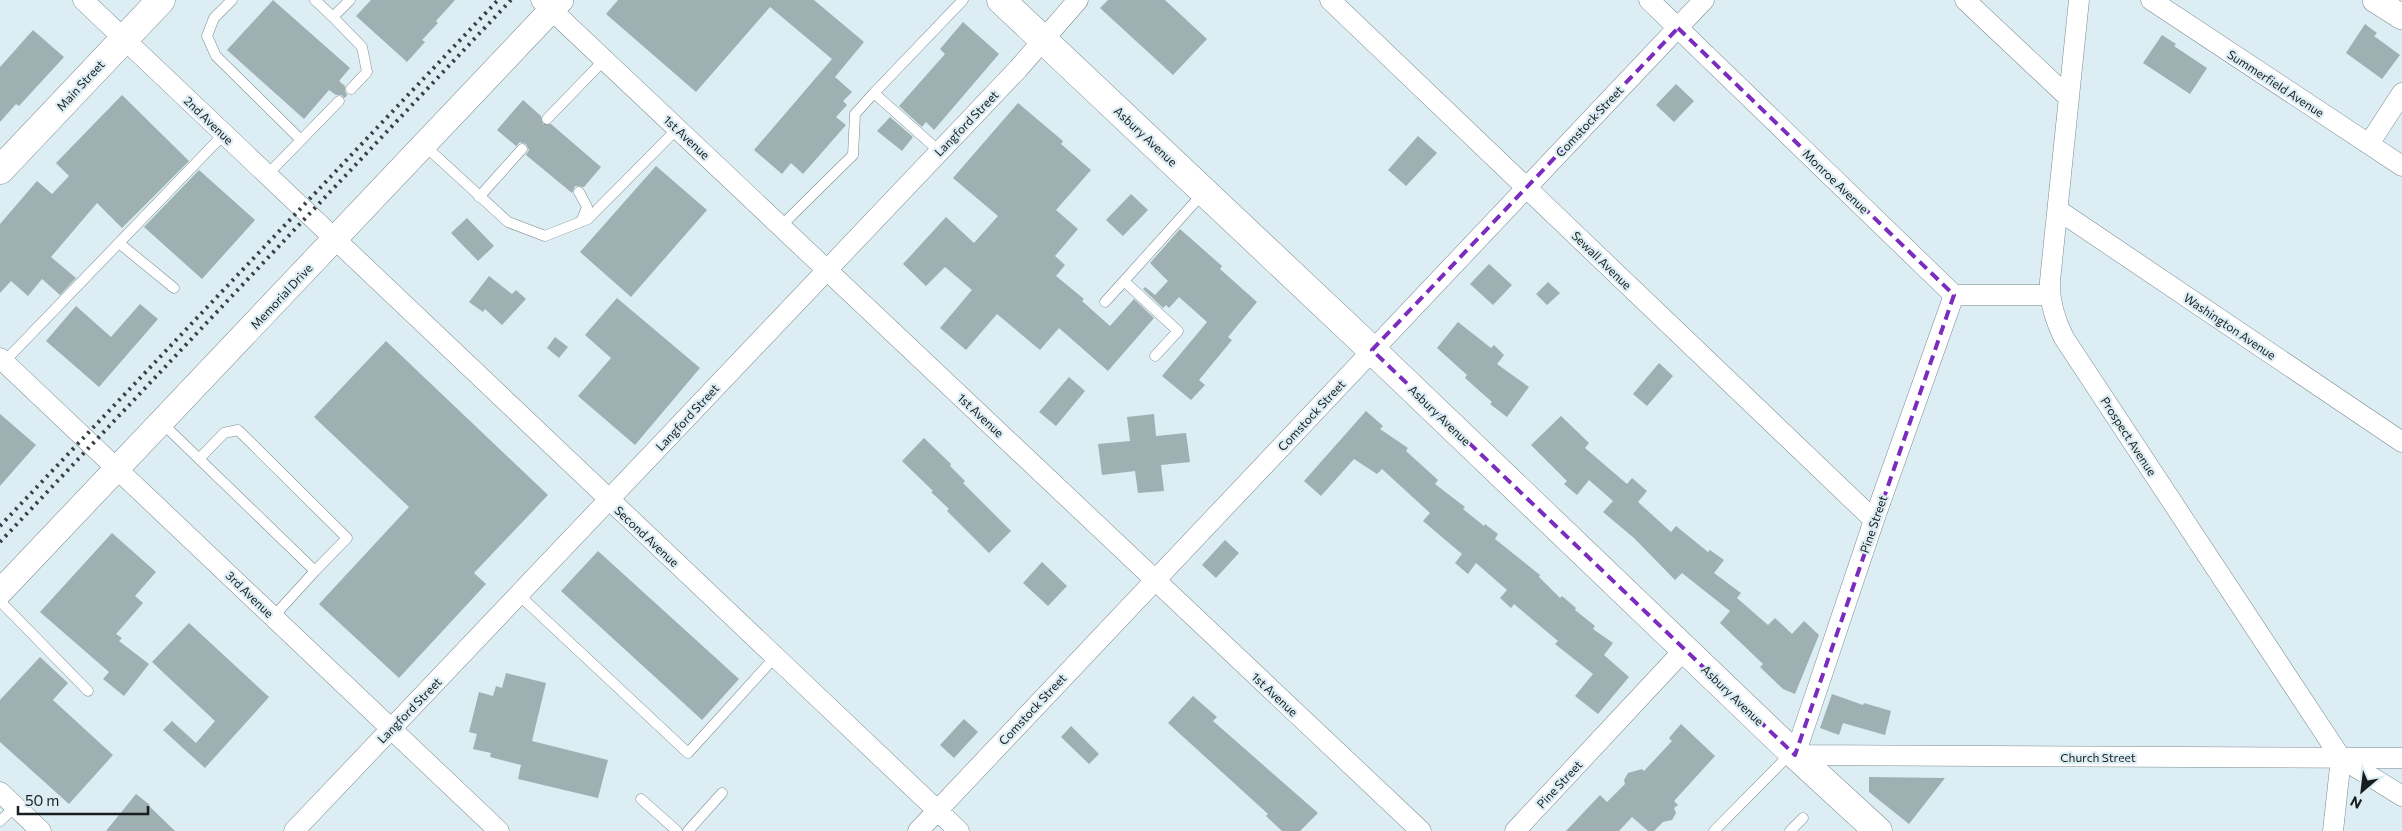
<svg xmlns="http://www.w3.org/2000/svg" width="2402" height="831" font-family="Commissioner,sans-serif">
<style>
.building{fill:#9eb0b2}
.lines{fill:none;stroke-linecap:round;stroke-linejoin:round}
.service-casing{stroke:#7b8a90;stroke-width:11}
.minor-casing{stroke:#7b8a90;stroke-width:21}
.tertiary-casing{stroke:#7b8a90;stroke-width:26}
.secondary-casing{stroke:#7b8a90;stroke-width:29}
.service{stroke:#fff;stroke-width:10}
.minor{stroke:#fff;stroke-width:20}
.tertiary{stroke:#fff;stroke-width:25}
.secondary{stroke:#fff;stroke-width:28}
.rail{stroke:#384043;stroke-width:4;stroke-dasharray:2.5 5;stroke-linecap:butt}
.marked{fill:none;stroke:#7b2cbf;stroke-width:4;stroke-dasharray:10 6;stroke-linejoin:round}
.labels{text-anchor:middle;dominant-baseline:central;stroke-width:4.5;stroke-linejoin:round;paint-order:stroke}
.street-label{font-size:12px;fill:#181e20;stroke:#ddedf4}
</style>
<rect width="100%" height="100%" fill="#ddedf4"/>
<!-- building -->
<path class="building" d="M273 0 350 68 339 81 345 86V91L347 95 345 98 341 95H336L329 90 304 119 227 50Z
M371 0H455L436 21 438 23 422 40 425 42 407 62 356 16Z
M618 0H814L864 42 835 77 852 92 843 101 847 105 836 117 846 125 803 174 791 163 782 174 754 150 832 59 770 7 696 92 606 14Z
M1108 0H1165L1207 39 1173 75 1100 8Z
M963 22 999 54 934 130 926 122 922 127 899 106 945 54 940 49Z
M2365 24 2377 33 2374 36 2400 55 2382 79 2346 53Z
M33 30 64 57 19 106 16 104 0 122V67Z
M2162 35 2176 44 2174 46 2207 68 2190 94 2143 63Z
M1676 84 1694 101 1674 122 1656 105Z
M122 95 189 161 122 228 97 203 51 257 76 278 60 295 42 279 28 296 11 281 0 293V224L37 181 52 194 69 176 56 163Z
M523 100 541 116 543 124H551L601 167 584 187 575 186 572 193 526 155 529 150 526 144 520 142 516 146 497 130Z
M1018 103 1063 141 1061 144 1091 170 1056 210 1078 229 1055 256 1065 265 1056 276 1084 299 1082 301 1110 326 1134 299 1154 318 1108 371 1059 328 1040 350 997 314 966 350 940 328 972 290 945 267 926 286 903 264 946 217 974 243 998 216 953 178Z
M890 117 913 137 902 151 877 131Z
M1418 136 1437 153 1406 186 1388 170Z
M656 166 707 210 631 297 580 252Z
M199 170 255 220 202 279 144 227Z
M1131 194 1148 210 1123 236 1106 220Z
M467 218 494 246 478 261 451 233Z
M1180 229 1222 266 1220 269 1257 302 1228 337 1232 340 1199 380 1205 385 1191 400 1162 376 1207 322 1179 297 1169 308 1166 305 1163 308 1143 289 1145 287 1155 295 1168 281 1150 263Z
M1489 264 1512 285 1493 305 1470 284Z
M489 276 512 294 516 290 526 299 502 325 485 309 483 312 469 302Z
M1548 282 1560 293 1547 305 1536 294Z
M617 298 700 368 635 445 578 396 611 358 585 335Z
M140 304 158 319 99 387 46 341 76 306 111 337Z
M1458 322 1491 348 1494 345 1504 355 1497 364 1529 387 1507 417 1490 404 1492 402 1465 378 1467 375 1437 348Z
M555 337 568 347 559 358 547 348Z
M386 341 548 495 474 573 486 584 399 678 319 604 409 507 314 417Z
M1659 363 1673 376 1647 406 1633 394Z
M1069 377 1085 391 1056 426 1039 412Z
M1366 411 1383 426 1380 429 1408 448 1406 451 1438 480 1435 484 1465 507 1463 509 1484 526 1485 524 1498 534 1495 539 1540 575 1539 577 1560 598 1562 596 1576 608 1575 610 1595 626 1593 629 1613 643 1604 655 1629 677 1598 714 1575 696 1593 674 1555 644 1558 641 1514 604 1511 608 1500 598 1507 590 1476 563 1468 574 1455 563 1462 554 1423 521 1430 513 1382 469 1377 474 1354 459 1321 496 1304 481Z
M0 414 36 445 0 486Z
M1154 414 1156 436 1186 433 1190 462 1161 465 1164 491 1138 493 1135 471 1102 475 1098 444 1130 441 1127 417Z
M1561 416 1589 443 1585 448 1627 484 1632 478 1647 491 1638 502 1671 532 1676 526 1708 552 1710 550 1724 560 1714 573 1741 593 1737 598 1768 625 1775 618 1792 634 1804 621 1819 635 1795 694 1783 689 1760 667 1763 664 1720 623 1730 611 1682 573 1675 580 1634 538 1603 512 1613 501 1589 480 1577 495 1564 484 1567 481 1531 445Z
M924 438 951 464 950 466 965 481 963 483 1011 531 989 553 947 511 949 509 931 492 933 491 902 461Z
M112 533 156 572 135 596 143 603 116 634 122 638 119 641 149 664 124 696 103 679 109 672 40 612Z
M1225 540 1239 553 1216 578 1202 565Z
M598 551 739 679 702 720 561 591Z
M1042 562 1067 586 1048 606 1023 583Z
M189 623 269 697 205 768 163 730 172 721 196 743 215 721 152 662Z
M40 657 68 683 53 700 113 755 69 804 0 742V700Z
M506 673 546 683 532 741 608 760 598 798 518 779 521 765 490 757 491 753 473 749 477 734 469 732 479 692 493 696 496 686 502 688Z
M1832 694 1863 705 1864 703 1891 711 1885 735 1843 723 1839 735 1820 728Z
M1193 696 1217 717 1213 721 1318 813 1300 831H1282L1266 816 1268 814 1168 723Z
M964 719 978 732 954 758 940 745Z
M1681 724 1715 756 1674 801 1678 805 1674 808 1676 813 1672 820 1663 822 1654 831H1648L1632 817 1619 831H1566L1600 795 1607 802 1625 784 1624 780 1628 773 1642 769 1644 771 1672 741 1669 738Z
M1071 726 1099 754 1089 764 1061 737Z
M1869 777 1945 778 1909 824 1869 792Z
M136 794 150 805 149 806 175 831H106Z"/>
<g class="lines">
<!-- service casing -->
<g class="service-casing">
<path id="service" d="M232 0 214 18 207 36 216 56 301 140
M315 0 333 17 350 0
M333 17 362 47 367 72 351 89
M874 93 963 0
M547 119 605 59
M424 145 508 222 545 236 588 219 678 128
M267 175 339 101
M579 192 587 207 581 222
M479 197 522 149
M781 226 853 155 855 114 874 93 939 151
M119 243 174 288
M1105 302 1124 281
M1155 356 1178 331 1124 281 1204 192
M4 362 224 134
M161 422 315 571 273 617
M199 459 224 433 238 430 347 538 315 571
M519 595 688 753 775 657
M0 601 88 691
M641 799 677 831
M0 821 15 807
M688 831 722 793
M1714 831 1791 753
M1790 831 1803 818"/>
</g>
<!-- minor casing -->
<g class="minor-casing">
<path id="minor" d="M83 0 959 831
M541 0 1421 831
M1330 0 1874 520
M1649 0 1954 295H2050
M1965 0 2068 97
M2079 0 2050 281C2049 302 2055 320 2064 338L2341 758 2333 831
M2151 0 2402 166
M2369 144 2402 93
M2058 210 2402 442
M1954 295 1874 520 1795 755 2402 758
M0 358 499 831
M2341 758 2402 796
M0 792 41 831
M294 831 1018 69 1078 0
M918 831 1704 0
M1515 831 1685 649"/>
</g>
<!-- tertiary casing -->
<g class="tertiary-casing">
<path id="tertiary" d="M2375 0 2402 17
M0 592 561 0"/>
</g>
<!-- secondary casing -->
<g class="secondary-casing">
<path id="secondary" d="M1001 0 1372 350 1792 752 1878 831
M0 170 161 0"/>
</g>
<!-- service -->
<use href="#service" class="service"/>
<!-- minor -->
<use href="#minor" class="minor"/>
<!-- tertiary -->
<use href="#tertiary" class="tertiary"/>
<!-- secondary -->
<use href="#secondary" class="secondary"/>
<!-- rail -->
<path class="rail" d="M0 526 498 0
M0 542 511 0"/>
</g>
<!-- marked area -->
<path class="marked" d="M1678 28 1954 295 1795 755 1372 350Z"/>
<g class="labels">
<!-- street labels -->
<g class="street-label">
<text transform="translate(2276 83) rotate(33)">Summerfield Avenue</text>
<text transform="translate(80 85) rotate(-47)">Main Street</text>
<text transform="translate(209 120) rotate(44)">2nd Avenue</text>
<text transform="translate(1589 121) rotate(-47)">Comstock Street</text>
<text transform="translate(966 123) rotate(-46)">Langford Street</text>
<text transform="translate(1146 136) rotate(43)">Asbury Avenue</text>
<text transform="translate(687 137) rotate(43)">1st Avenue</text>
<text transform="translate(1836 181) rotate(44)">Monroe Avenue</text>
<text transform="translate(1602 260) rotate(44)">Sewall Avenue</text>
<text transform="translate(281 296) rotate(-47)">Memorial Drive</text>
<text transform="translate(2230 326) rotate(34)">Washington Avenue</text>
<text transform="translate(981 415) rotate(43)">1st Avenue</text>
<text transform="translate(1311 415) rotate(-47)">Comstock Street</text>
<text transform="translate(1440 415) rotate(44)">Asbury Avenue</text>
<text transform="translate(687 417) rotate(-47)">Langford Street</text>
<text transform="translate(2129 436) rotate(57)">Prospect Avenue</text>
<text transform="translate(1873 524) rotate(-71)">Pine Street</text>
<text transform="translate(647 536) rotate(43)">Second Avenue</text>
<text transform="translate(250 594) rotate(44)">3rd Avenue</text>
<text transform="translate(1275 694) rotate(43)">1st Avenue</text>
<text transform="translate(1733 695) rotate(44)">Asbury Avenue</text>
<text transform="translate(1032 709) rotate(-47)">Comstock Street</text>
<text transform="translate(409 710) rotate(-46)">Langford Street</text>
<text x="2098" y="757">Church Street</text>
<text transform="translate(1559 784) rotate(-47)">Pine Street</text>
</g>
</g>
<!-- north arrow -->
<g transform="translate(2362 791) rotate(208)" stroke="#ddedf4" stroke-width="4" paint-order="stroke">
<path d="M0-4L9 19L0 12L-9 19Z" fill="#181e20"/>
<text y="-8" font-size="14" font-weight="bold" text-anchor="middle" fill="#181e20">N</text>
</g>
<!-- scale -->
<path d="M18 806v8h130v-8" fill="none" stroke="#181e20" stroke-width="2.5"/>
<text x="25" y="806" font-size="15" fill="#181e20" stroke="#ddedf4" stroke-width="4" paint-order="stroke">50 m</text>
</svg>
